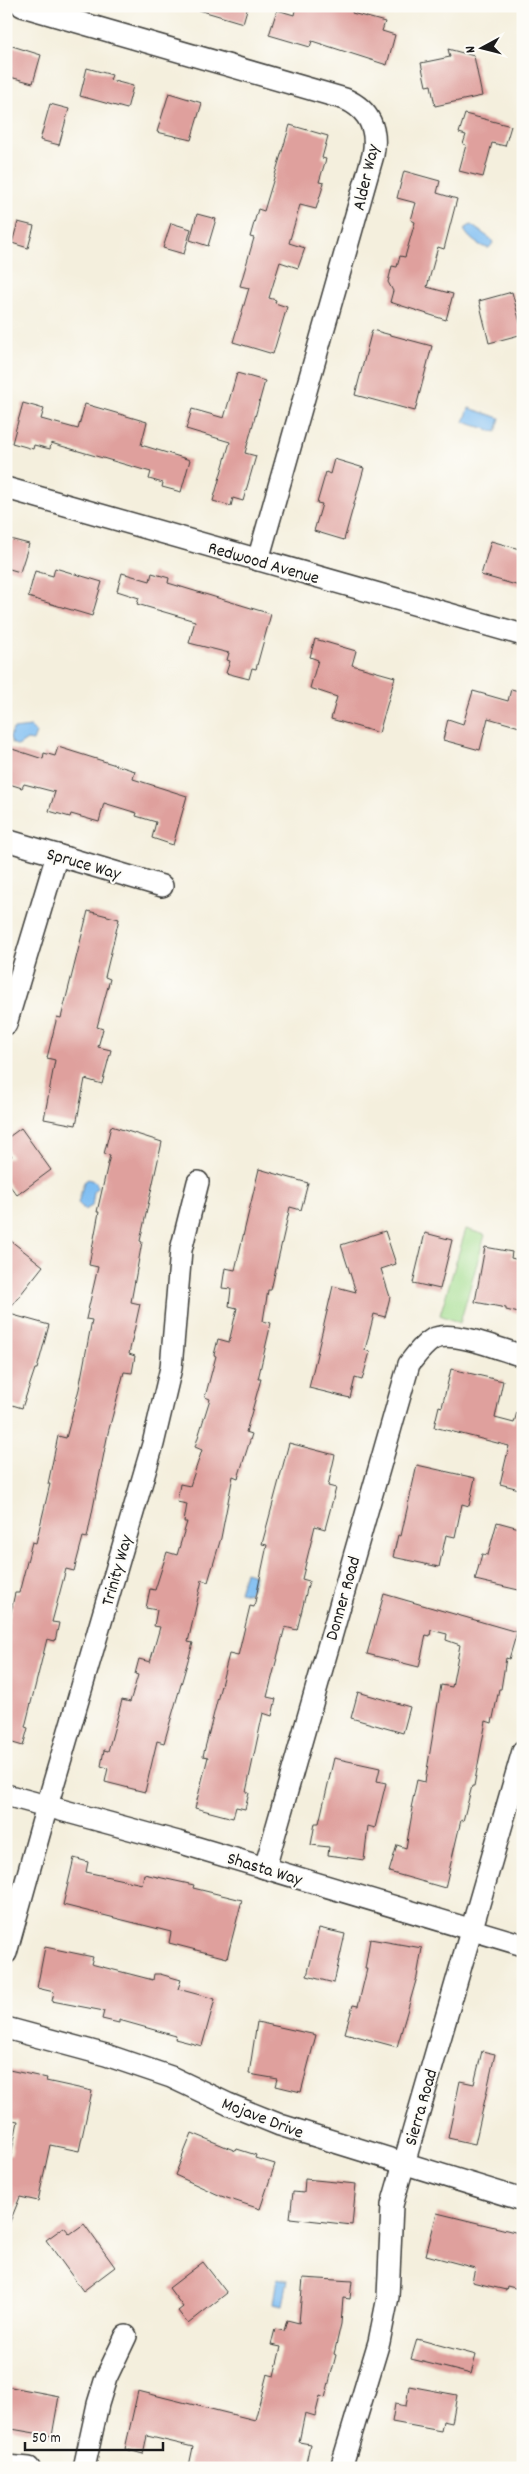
<svg xmlns="http://www.w3.org/2000/svg" width="529" height="2474" font-family="Dekko,sans-serif">
	<style>
		.green { fill: #a3dd8f; stroke: #607c56 }
		.water { fill: #7ebdf2; stroke: #4d6c87 }
		.building { fill: #dfa09d }
		.lines { fill: none; stroke-linecap: round; stroke-linejoin: round }
		.street-casing { stroke: #3c3c39; stroke-width: 24 }
		.street { stroke: #fff; stroke-width: 21 }
		.labels { text-anchor: middle; stroke-width: 4.5; stroke-linejoin: round; paint-order: stroke }
		.street-label { font-size: 18px; fill: #1c1c1c; stroke: #fdfcf7 }
	</style>
	<rect width="100%" height="100%" fill="#fdfcf7"/>
	<filter id="ink" filterUnits="userSpaceOnUse"><feTurbulence type="fractalNoise" baseFrequency=".02" numOctaves="2"/><feDisplacementMap in="SourceGraphic" scale="10" xChannelSelector="R" yChannelSelector="G"/><feConvolveMatrix kernelMatrix="1 2 1 2 8 2 1 2 1" color-interpolation-filters="sRGB"/></filter>
	<filter id="wash" filterUnits="userSpaceOnUse"><feTurbulence type="fractalNoise" baseFrequency=".0096" numOctaves="4" result="noise"/><feDisplacementMap in="SourceGraphic" scale="20" xChannelSelector="R" yChannelSelector="G"/><feGaussianBlur stdDeviation="1.12" result="paint"/><feColorMatrix in="noise" values="0 0 0 0 0 0 0 0 0 0 0 0 0 0 0 0 0 1.4 0 .05"/><feComposite in="paint" operator="in"/></filter>
	<g filter="url(#wash)">
		<rect width="100%" height="100%" fill="#f4efdd"/>
		<!-- green -->
		<polygon class="green" points="466,1229 485,1235 460,1323 440,1315"/>
		<!-- water -->
		<g class="water">
			<path d="M 471,225 L 491,239 L 493,243 L 489,248 C 480,248 466,236 464,229 Z"/>
			<polygon points="469,408 500,418 496,432 464,422"/>
			<polygon points="31,727 36,733 33,741 27,740 18,746 12,743 10,737 13,729"/>
			<polygon points="88,1179 96,1182 98,1188 94,1192 92,1206 85,1210 78,1203 84,1182"/>
			<polygon points="245,1572 255,1575 249,1594 239,1592"/>
			<polygon points="277,2278 288,2280 283,2305 273,2303"/>
		</g>
		<g id="blocks">
			<!-- building -->
			<g class="building">
				<polygon points="199,6 248,6 243,23 199,10"/>
				<polygon points="296,6 317,6 329,10 330,6 354,6 352,13 385,22 382,31 395,35 387,65 312,41 310,47 269,35 277,10 294,15"/>
				<polygon points="9,45 41,55 33,83 6,76 6,57"/>
				<polygon points="448,49 474,56 482,96 435,106 431,85 426,86 421,63 450,57"/>
				<polygon points="87,68 112,75 110,80 133,86 127,109 80,96"/>
				<polygon points="169,93 202,103 191,140 157,132"/>
				<polygon points="50,104 69,109 59,145 40,140"/>
				<polygon points="465,114 511,126 505,146 492,143 483,177 459,171 466,145 463,144 466,135 459,133"/>
				<polygon points="290,125 328,136 322,158 326,159 319,182 324,183 316,209 300,205 289,243 305,248 298,268 280,262 269,298 276,300 275,303 287,307 273,354 233,342 249,288 240,286 254,238 250,237 258,209 264,211"/>
				<polygon points="404,171 440,181 437,193 457,199 444,249 438,247 427,287 453,294 446,320 390,302 393,291 388,282 392,266 397,267 400,256 405,257 415,222 411,220 416,203 397,198"/>
				<polygon points="197,214 216,219 208,246 190,240"/>
				<polygon points="18,222 34,226 28,248 12,243"/>
				<polygon points="171,223 191,229 184,254 163,248"/>
				<polygon points="512,292 523,334 489,343 479,301"/>
				<polygon points="372,330 432,346 415,411 355,395"/>
				<polygon points="237,373 265,381 245,453 256,456 243,501 233,498 231,506 213,501 230,442 186,429 192,409 224,418"/>
				<polygon points="23,403 44,409 41,419 78,429 85,404 147,422 141,445 190,460 181,492 162,487 163,483 149,479 151,472 51,443 50,449 34,445 33,449 12,443"/>
				<polygon points="334,459 364,468 344,540 314,531 322,504 317,503 326,472 330,474"/>
				<polygon points="6,538 29,544 20,572 6,568"/>
				<polygon points="491,541 523,550 523,587 481,575"/>
				<polygon points="55,568 102,582 92,616 28,597 35,571 53,576"/>
				<polygon points="122,573 150,581 152,573 169,578 168,583 271,614 256,669 252,668 249,679 226,673 230,661 227,660 229,653 189,643 195,621 137,604 139,598 117,591"/>
				<polygon points="315,639 356,651 352,665 395,677 379,733 331,719 337,697 310,688 318,660 310,657"/>
				<polygon points="511,689 523,692 523,728 488,718 480,750 443,740 448,719 463,724 473,691 508,701"/>
				<polygon points="6,747 43,759 44,753 55,756 58,747 135,771 133,779 187,796 173,845 152,838 156,822 136,816 137,813 104,803 99,822 71,814 70,817 49,811 55,792 24,784 22,788 6,783"/>
				<polygon points="88,911 119,919 105,977 110,979 97,1027 103,1029 98,1047 111,1050 102,1084 85,1079 76,1125 44,1119 55,1060 47,1058 57,1017 61,1018"/>
				<polygon points="111,1126 162,1142 140,1241 142,1242 131,1302 140,1304 129,1354 135,1356 132,1373 124,1372 108,1433 87,1538 83,1537 74,1571 66,1569 52,1622 59,1623 55,1641 47,1639 25,1727 28,1728 23,1746 6,1741 6,1634 15,1593 19,1593 32,1542 36,1543 50,1484 48,1484 58,1436 66,1438 79,1389 92,1320 86,1319 98,1267 89,1265 99,1212 97,1212 110,1155 104,1154"/>
				<polygon points="21,1128 51,1170 17,1195 6,1181 6,1160 12,1156 6,1148 6,1139"/>
				<polygon points="259,1169 308,1183 301,1210 290,1207 271,1290 268,1290 263,1321 271,1323 258,1379 261,1379 246,1432 252,1434 238,1478 233,1476 221,1538 208,1582 202,1580 188,1642 193,1643 164,1743 157,1741 145,1792 105,1782 108,1768 101,1766 104,1750 108,1751 122,1700 130,1702 138,1675 135,1674 139,1659 150,1662 160,1627 154,1626 157,1610 146,1608 150,1589 155,1590 167,1552 177,1555 187,1522 184,1522 187,1504 177,1502 180,1484 190,1486 202,1450 195,1447 210,1399 205,1397 216,1356 214,1355 218,1339 229,1342 237,1308 229,1306 231,1289 222,1288 225,1268 235,1270"/>
				<polygon points="385,1231 396,1264 381,1269 390,1297 385,1317 374,1314 365,1350 370,1352 362,1380 355,1378 350,1398 309,1388 333,1286 356,1292 341,1245"/>
				<polygon points="425,1233 452,1240 440,1289 413,1283"/>
				<polygon points="6,1237 43,1266 6,1313 49,1325 37,1369 35,1369 22,1408 6,1403"/>
				<polygon points="485,1247 512,1252 511,1258 523,1261 523,1314 506,1310 506,1308 475,1302"/>
				<polygon points="451,1369 503,1381 495,1418 514,1423 517,1412 523,1413 523,1490 500,1484 509,1446 434,1427 439,1406 442,1407"/>
				<polygon points="289,1443 335,1455 328,1486 336,1488 325,1529 315,1526 302,1579 309,1581 297,1630 285,1627 267,1697 276,1699 272,1716 263,1713 246,1792 249,1793 245,1809 236,1807 233,1818 195,1808 208,1757 203,1756 229,1654 238,1656 250,1606 254,1607 267,1545 262,1544"/>
				<polygon points="417,1465 475,1478 469,1506 462,1504 455,1537 446,1535 439,1567 393,1557 398,1535 401,1536"/>
				<polygon points="497,1522 523,1529 523,1591 475,1580 482,1554 488,1555"/>
				<polygon points="384,1594 517,1632 509,1659 506,1658 501,1689 499,1689 492,1723 486,1721 474,1786 472,1786 463,1821 461,1820 445,1888 389,1872 397,1845 406,1848 413,1808 411,1808 417,1780 425,1782 441,1685 452,1687 460,1645 446,1640 447,1634 431,1630 430,1636 426,1635 419,1667 367,1654"/>
				<polygon points="358,1692 410,1707 403,1733 351,1718"/>
				<polygon points="334,1758 380,1768 377,1781 386,1783 375,1828 368,1826 364,1860 328,1855 329,1847 311,1845 315,1823 319,1823"/>
				<polygon points="74,1858 88,1862 86,1872 142,1884 144,1874 194,1885 193,1888 242,1900 227,1958 169,1943 171,1932 63,1905"/>
				<polygon points="319,1928 345,1934 334,1983 307,1976"/>
				<polygon points="370,1939 422,1948 417,1977 397,2047 345,2033 353,2005 358,2006 367,1969 365,1969"/>
				<polygon points="45,1947 93,1957 91,1964 153,1980 154,1974 160,1974 181,1980 178,1989 215,1999 202,2046 175,2039 176,2036 119,2020 119,2023 102,2019 104,2011 52,2001 54,1992 37,1988"/>
				<polygon points="257,2022 316,2035 301,2092 276,2086 278,2079 249,2074"/>
				<polygon points="482,2051 495,2054 475,2144 448,2138 460,2081 474,2084"/>
				<polygon points="9,2070 47,2078 46,2081 92,2091 79,2151 50,2145 38,2201 20,2197 7,2229 6,2154 11,2155 18,2121 6,2119 6,2082"/>
				<polygon points="192,2133 236,2151 237,2149 256,2155 255,2158 275,2164 260,2209 221,2196 175,2175"/>
				<polygon points="305,2179 356,2184 352,2225 290,2218 293,2192 304,2193"/>
				<polygon points="437,2213 523,2234 523,2290 507,2286 506,2290 472,2282 475,2268 426,2255"/>
				<polygon points="84,2224 115,2267 83,2291 46,2240 64,2227 70,2234"/>
				<polygon points="203,2262 227,2293 188,2324 178,2311 183,2307 169,2288"/>
				<polygon points="303,2278 352,2281 350,2299 343,2298 341,2324 334,2354 336,2355 325,2398 320,2396 315,2416 305,2413 299,2442 310,2444 305,2468 199,2468 189,2466 193,2447 147,2436 143,2454 125,2449 138,2391 255,2420 267,2374 274,2376 281,2347 271,2345 275,2329 284,2331 287,2320 299,2323"/>
				<polygon points="417,2339 476,2355 471,2374 411,2359"/>
				<polygon points="6,2386 59,2396 52,2436 6,2428"/>
				<polygon points="409,2386 457,2395 452,2423 443,2421 441,2431 392,2422 395,2404 406,2406"/>
			</g>
		</g>
	</g>
	<g filter="url(#ink)">
		<use href="#blocks" fill-opacity="0" stroke="#3c3c39" stroke-width="1"/>
		<g class="lines">
			<defs>
				<g id="street">
					<path d="M 22,6 L 345,99 C 370,110 378,130 373,155 L 258,560"/>
					<polyline points="6,488 523,635"/>
					<polyline points="6,840 162,886"/>
					<polyline points="6,1024 57,855"/>
					<polyline points="6,1795 178,1842 523,1945"/>
					<path d="M 265,1868 L 409,1364 C 416,1355 423,1345 433,1339 C 453,1329 501,1350 523,1356"/>
					<polyline points="6,1953 47,1806 153,1444 171,1368 181,1250 198,1182"/>
					<polyline points="6,2028 106,2055 171,2077 228,2104 280,2125 523,2200"/>
					<polyline points="6,2466 29,2468"/>
					<polyline points="84,2468 98,2404 106,2378 126,2336"/>
					<polyline points="341,2468 379,2342 388,2297 392,2205 523,1751"/>
				</g>
			</defs>
			<!-- street casing -->
			<use href="#street" class="street-casing"/>
			<!-- street -->
			<use href="#street" class="street"/>
		</g>
	</g>
	<g class="labels">
		<!-- street labels -->
		<g class="street-label">
			<text transform="translate(365 177) rotate(-77)" y="6">Alder Way</text>
			<text transform="translate(264 562) rotate(16)" y="6">Redwood Avenue</text>
			<text transform="translate(84 863) rotate(16)" y="6">Spruce Way</text>
			<text transform="translate(116 1570) rotate(-74)" y="6">Trinity Way</text>
			<text transform="translate(342 1598) rotate(-74)" y="6">Donner Road</text>
			<text transform="translate(265 1868) rotate(17)" y="6">Shasta Way</text>
			<text transform="translate(420 2107) rotate(-74)" y="6">Sierra Road</text>
			<text transform="translate(263 2117) rotate(21)" y="6">Mojave Drive</text>
		</g>
	</g>
	<!-- margin -->
	<rect width="529" height="2474" fill="none" stroke="#fdfcf7" stroke-width="25"/>
	<!-- north arrow -->
	<g transform="translate(482 48) rotate(263)" stroke="#fdfcf7" stroke-width="4" paint-order="stroke">
	<path d="M0-4L9 19L0 12L-9 19Z" fill="#1c1c1c"/>
	<text y="-8" font-size="14" font-weight="bold" text-anchor="middle" fill="#1c1c1c">N</text>
	</g>
	<!-- scale -->
	<path d="M25 2442v8h138v-8" fill="none" stroke="#1c1c1c" stroke-width="2.5"/>
	<text x="32" y="2442" font-size="15" fill="#1c1c1c" stroke="#fdfcf7" stroke-width="4" paint-order="stroke">50 m</text>
</svg>
